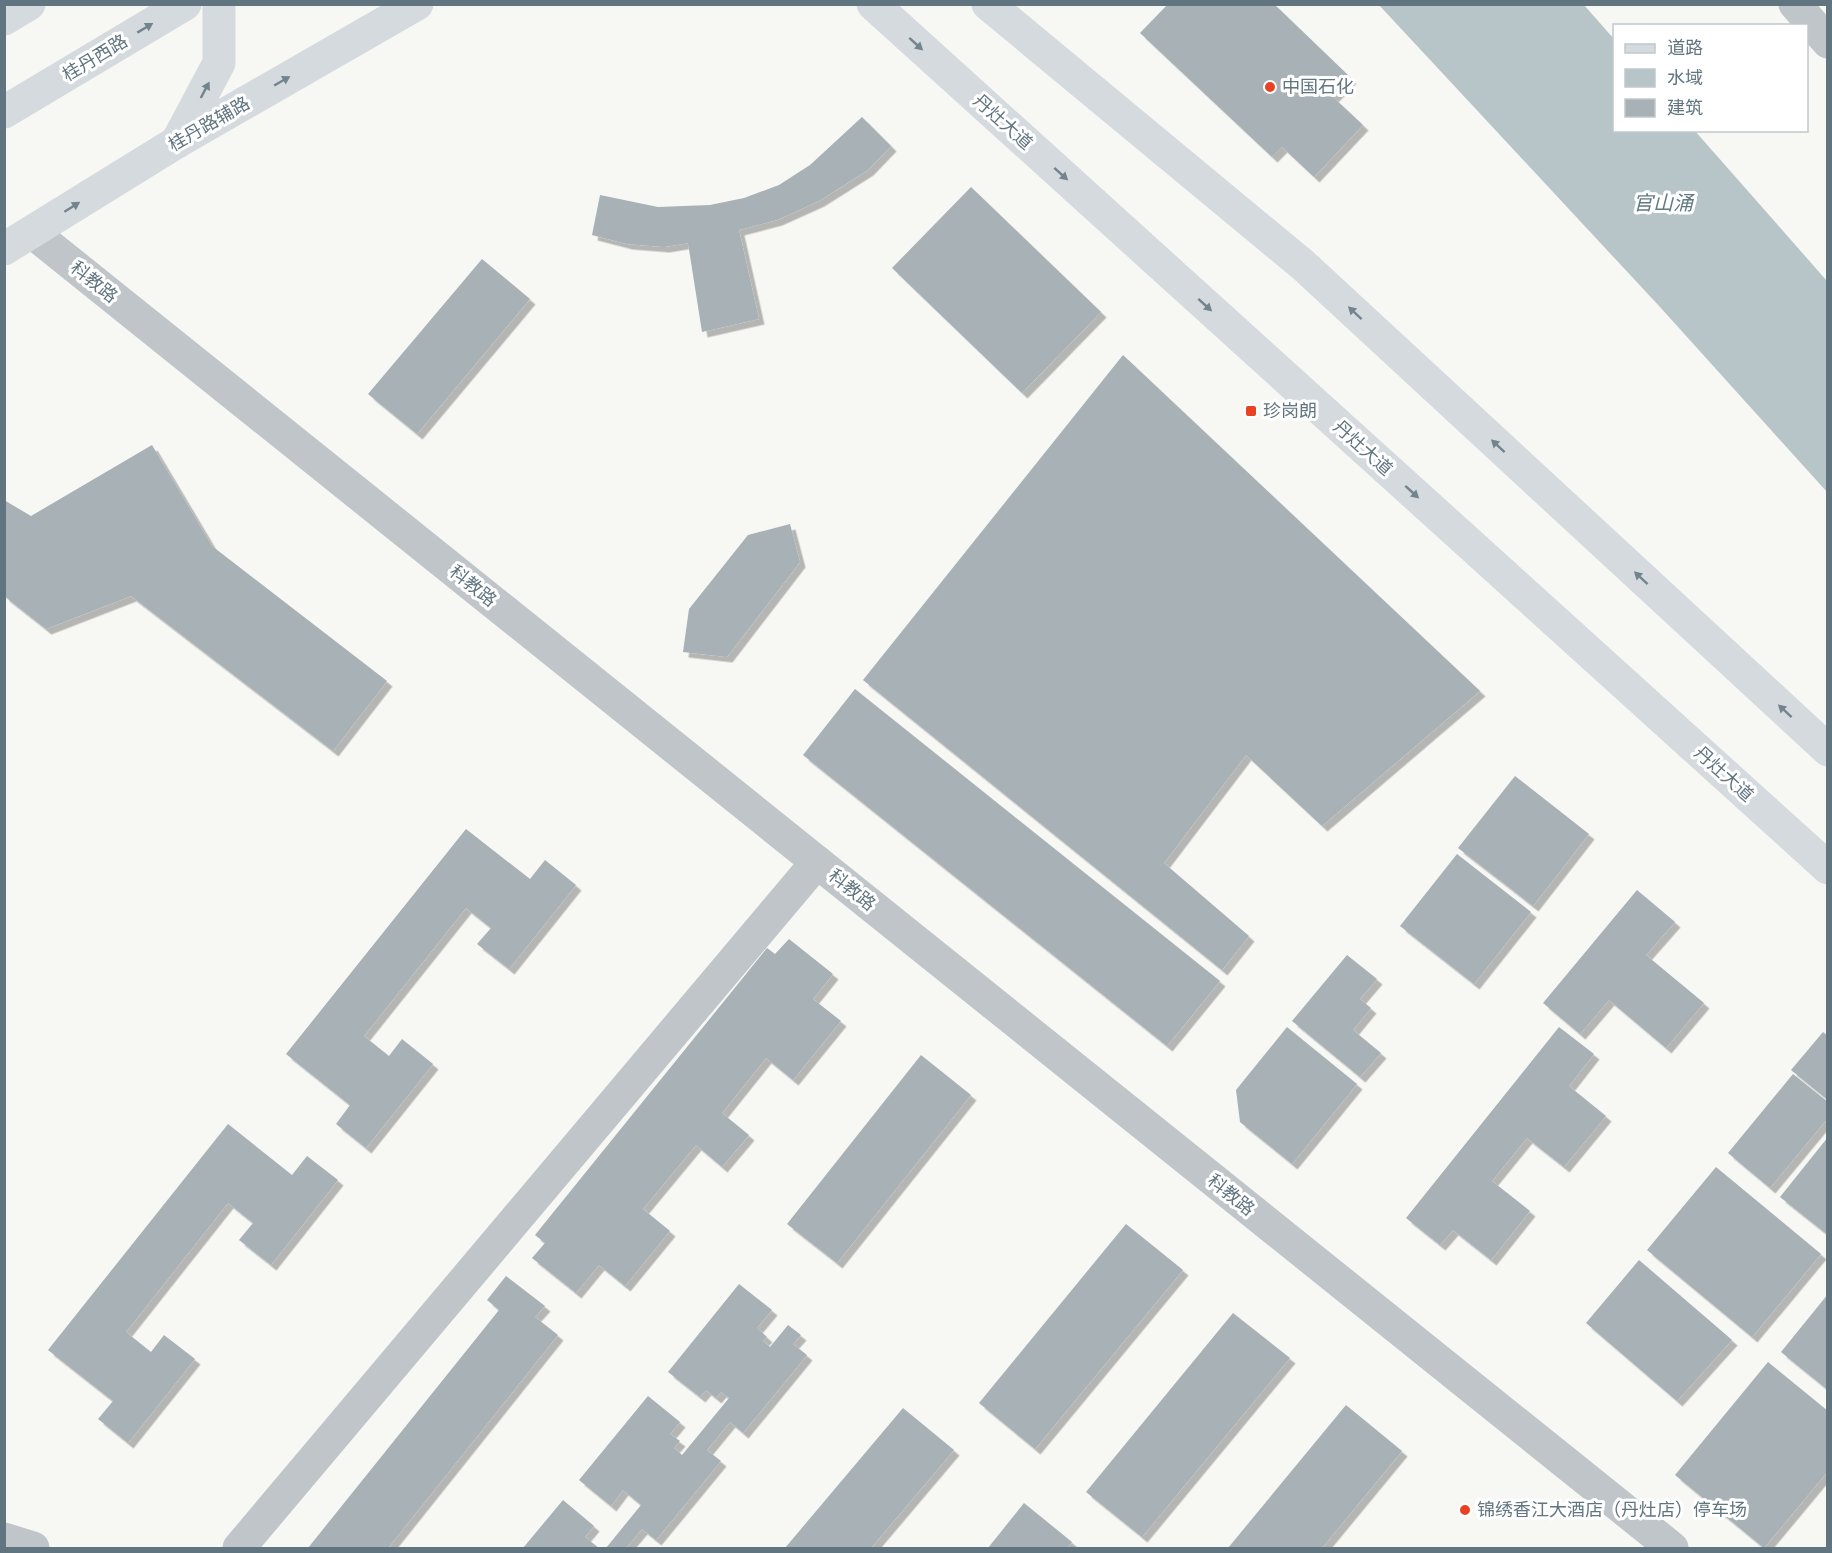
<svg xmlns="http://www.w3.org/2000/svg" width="1832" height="1553" font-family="'PT Sans','Noto Sans SC',sans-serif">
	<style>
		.water { fill: #b7c5c8 }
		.building { fill: #a7b1b6; filter: url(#shadow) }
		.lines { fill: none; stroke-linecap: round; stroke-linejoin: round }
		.minor { stroke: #bfc5c8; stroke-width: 33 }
		.major { stroke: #d5dade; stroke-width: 33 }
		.highway { stroke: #d5dade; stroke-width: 33 }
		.oneway { fill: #72848e }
		.poi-dot { fill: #e84222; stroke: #fff; stroke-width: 2 }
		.labels { text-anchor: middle; stroke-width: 6; stroke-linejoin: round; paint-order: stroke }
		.street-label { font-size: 18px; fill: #617580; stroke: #fff }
		.poi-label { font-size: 18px; fill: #617580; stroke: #fff; text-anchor: start }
		.water-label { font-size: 20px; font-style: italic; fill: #617b82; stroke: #fff }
	</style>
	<defs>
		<filter id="shadow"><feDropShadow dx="5.5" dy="5.5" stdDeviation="0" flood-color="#0004"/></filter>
	</defs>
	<rect width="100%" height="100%" fill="#f7f7f4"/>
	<!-- water -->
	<polygon class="water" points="1379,5 1584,5 1614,39 1614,130 1695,131 1827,281 1827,492 1660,307"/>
	<!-- building -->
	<g class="building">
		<polygon points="1168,4 1274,4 1351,78 1333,97 1363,125 1314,177 1282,147 1272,157 1140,33"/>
		<polygon points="862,117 891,146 868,170 819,201 777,220 739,230 759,319 702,332 688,243 664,247 627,244 592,235 600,195 658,207 710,205 744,198 779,185 810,165"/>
		<polygon points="971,187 1101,312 1022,393 892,268"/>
		<polygon points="482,259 530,299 417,434 368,394"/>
		<polygon points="1123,355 1480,691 1322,826 1246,755 1164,863 1249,936 1222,970 863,680"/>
		<polygon points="152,445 212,546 387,681 333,751 131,596 46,629 4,596 4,500 31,516"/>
		<polygon points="790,524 800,562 727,657 683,652 689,609 748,535"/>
		<polygon points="855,689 1220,981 1167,1046 803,755"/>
		<polygon points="1515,776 1589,834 1533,906 1458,848"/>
		<polygon points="466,829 530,879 545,860 576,885 509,969 477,944 491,928 466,908 364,1036 389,1056 402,1039 433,1064 366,1148 336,1124 350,1105 286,1054"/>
		<polygon points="1457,854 1531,912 1474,984 1400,926"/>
		<polygon points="1637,890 1675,922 1646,955 1704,1003 1666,1048 1609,1000 1580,1034 1543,1003"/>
		<polygon points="789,939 833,974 813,999 841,1021 793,1080 766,1058 722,1113 749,1135 722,1167 696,1145 643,1209 670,1231 625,1286 599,1265 576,1293 532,1258 545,1243 535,1235 767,948 775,954"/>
		<polygon points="1347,955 1377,979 1360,999 1371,1008 1353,1030 1381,1053 1360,1077 1292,1021"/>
		<polygon points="1287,1027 1357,1084 1292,1164 1240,1122 1236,1090"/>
		<polygon points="1559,1027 1594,1054 1569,1086 1606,1116 1564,1167 1527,1138 1492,1181 1530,1211 1491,1260 1453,1230 1440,1245 1406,1218"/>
		<polygon points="1823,1032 1828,1036 1828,1100 1791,1070"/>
		<polygon points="921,1055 971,1095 837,1263 787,1224"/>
		<polygon points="1793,1074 1828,1102 1828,1118 1770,1188 1728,1153"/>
		<polygon points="228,1124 292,1175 307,1156 338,1180 271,1265 239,1240 253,1223 228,1203 126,1332 151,1352 164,1335 195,1359 128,1443 98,1419 113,1401 48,1350"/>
		<polygon points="1828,1137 1826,1193 1828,1235 1780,1197"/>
		<polygon points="1716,1167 1821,1254 1752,1337 1647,1250"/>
		<polygon points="1126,1224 1183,1270 1035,1449 979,1403"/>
		<polygon points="1639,1260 1732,1340 1677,1401 1586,1323"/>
		<polygon points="506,1276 545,1306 535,1317 558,1335 388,1548 308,1548 499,1310 487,1300"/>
		<polygon points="739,1284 772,1310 757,1328 767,1337 763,1341 770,1347 788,1325 801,1335 793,1344 807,1355 743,1433 730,1422 707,1450 721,1461 656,1540 642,1529 626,1548 606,1548 641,1505 623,1490 611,1506 579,1480 648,1396 680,1422 670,1434 680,1441 674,1448 682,1455 729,1398 721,1392 716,1398 706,1390 700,1397 668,1372"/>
		<polygon points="1828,1294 1828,1390 1781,1352"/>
		<polygon points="1233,1313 1290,1358 1142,1537 1086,1492"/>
		<polygon points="1768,1362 1828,1411 1828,1471 1764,1548 1675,1475"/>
		<polygon points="1346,1405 1402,1451 1322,1548 1228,1548"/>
		<polygon points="903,1408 954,1450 871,1548 785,1548"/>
		<polygon points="563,1500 594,1526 585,1537 599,1548 523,1548"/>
		<polygon points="1024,1503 1072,1542 1067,1548 988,1548"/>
	</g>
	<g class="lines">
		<!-- minor -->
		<g class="minor">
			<polyline points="1795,4 1828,42"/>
			<polyline points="32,232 1672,1548"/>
			<polyline points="4,1539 33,1548"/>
			<polyline points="239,1548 817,862"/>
		</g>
		<!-- major -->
		<g class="major">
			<polyline points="873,4 1828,868"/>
			<polyline points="988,4 1303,265 1828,750"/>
			<polyline points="177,142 219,63 219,4"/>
			<polyline points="4,249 177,142 417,4"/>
		</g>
		<!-- highway -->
		<g class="highway">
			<polyline points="4,19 29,4"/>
			<polyline points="4,112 185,4"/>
		</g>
	</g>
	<!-- one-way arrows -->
	<defs><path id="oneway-solid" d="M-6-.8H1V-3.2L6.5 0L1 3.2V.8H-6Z" transform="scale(1.5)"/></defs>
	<g class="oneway">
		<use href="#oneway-solid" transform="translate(145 28) rotate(-31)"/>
		<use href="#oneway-solid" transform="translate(916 44) rotate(42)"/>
		<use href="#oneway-solid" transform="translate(282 81) rotate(-30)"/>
		<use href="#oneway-solid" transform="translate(205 90) rotate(-62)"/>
		<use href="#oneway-solid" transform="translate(1061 174) rotate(42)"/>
		<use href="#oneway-solid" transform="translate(72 207) rotate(-32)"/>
		<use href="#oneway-solid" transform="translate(1205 305) rotate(42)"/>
		<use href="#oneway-solid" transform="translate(1355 313) rotate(-137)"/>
		<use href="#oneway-solid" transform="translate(1498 446) rotate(-137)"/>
		<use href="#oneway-solid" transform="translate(1412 492) rotate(42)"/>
		<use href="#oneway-solid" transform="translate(1641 578) rotate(-137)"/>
		<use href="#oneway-solid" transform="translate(1785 711) rotate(-137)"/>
	</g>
	<!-- markers -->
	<g class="poi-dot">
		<circle cx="1270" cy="87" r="6"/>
		<rect x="1245" y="405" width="12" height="12" rx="3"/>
		<circle cx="1465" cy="1510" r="6"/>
	</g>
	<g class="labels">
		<!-- street labels -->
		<g class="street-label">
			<text transform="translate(95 58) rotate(-31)" y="6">桂丹西路</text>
			<text transform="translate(1003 122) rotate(42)" y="6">丹灶大道</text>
			<text transform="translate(209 124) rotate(-30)" y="6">桂丹路辅路</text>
			<text transform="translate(94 282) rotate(39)" y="6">科教路</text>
			<text transform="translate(1363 448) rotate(42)" y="6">丹灶大道</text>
			<text transform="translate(473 586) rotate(39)" y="6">科教路</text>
			<text transform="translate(1724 774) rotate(42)" y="6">丹灶大道</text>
			<text transform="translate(852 890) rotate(39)" y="6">科教路</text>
			<text transform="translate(1231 1195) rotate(39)" y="6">科教路</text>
		</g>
		<!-- poi labels -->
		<g class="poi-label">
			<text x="1282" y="93">中国石化</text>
			<text x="1263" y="417">珍岗朗</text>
			<text x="1477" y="1516">锦绣香江大酒店（丹灶店）停车场</text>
		</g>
		<!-- water labels -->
		<g class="water-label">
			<text x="1663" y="210">官山涌</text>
		</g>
	</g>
	<!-- border -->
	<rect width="1832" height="1553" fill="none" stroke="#617580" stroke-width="12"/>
	<!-- legend -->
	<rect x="1613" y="24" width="195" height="108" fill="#ffffff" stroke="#c0c8cc" stroke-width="1.5"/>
	<rect x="1625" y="44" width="30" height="9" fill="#d5dade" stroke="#c0c8cc" stroke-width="1.5"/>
	<text x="1667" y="54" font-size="18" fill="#617580">道路</text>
	<rect x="1625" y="69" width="30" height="18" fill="#b7c5c8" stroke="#c0c8cc" stroke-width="1.5"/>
	<text x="1667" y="84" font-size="18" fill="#617580">水域</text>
	<rect x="1625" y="99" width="30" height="18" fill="#a7b1b6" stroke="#c0c8cc" stroke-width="1.5"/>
	<text x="1667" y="114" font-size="18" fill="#617580">建筑</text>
</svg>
